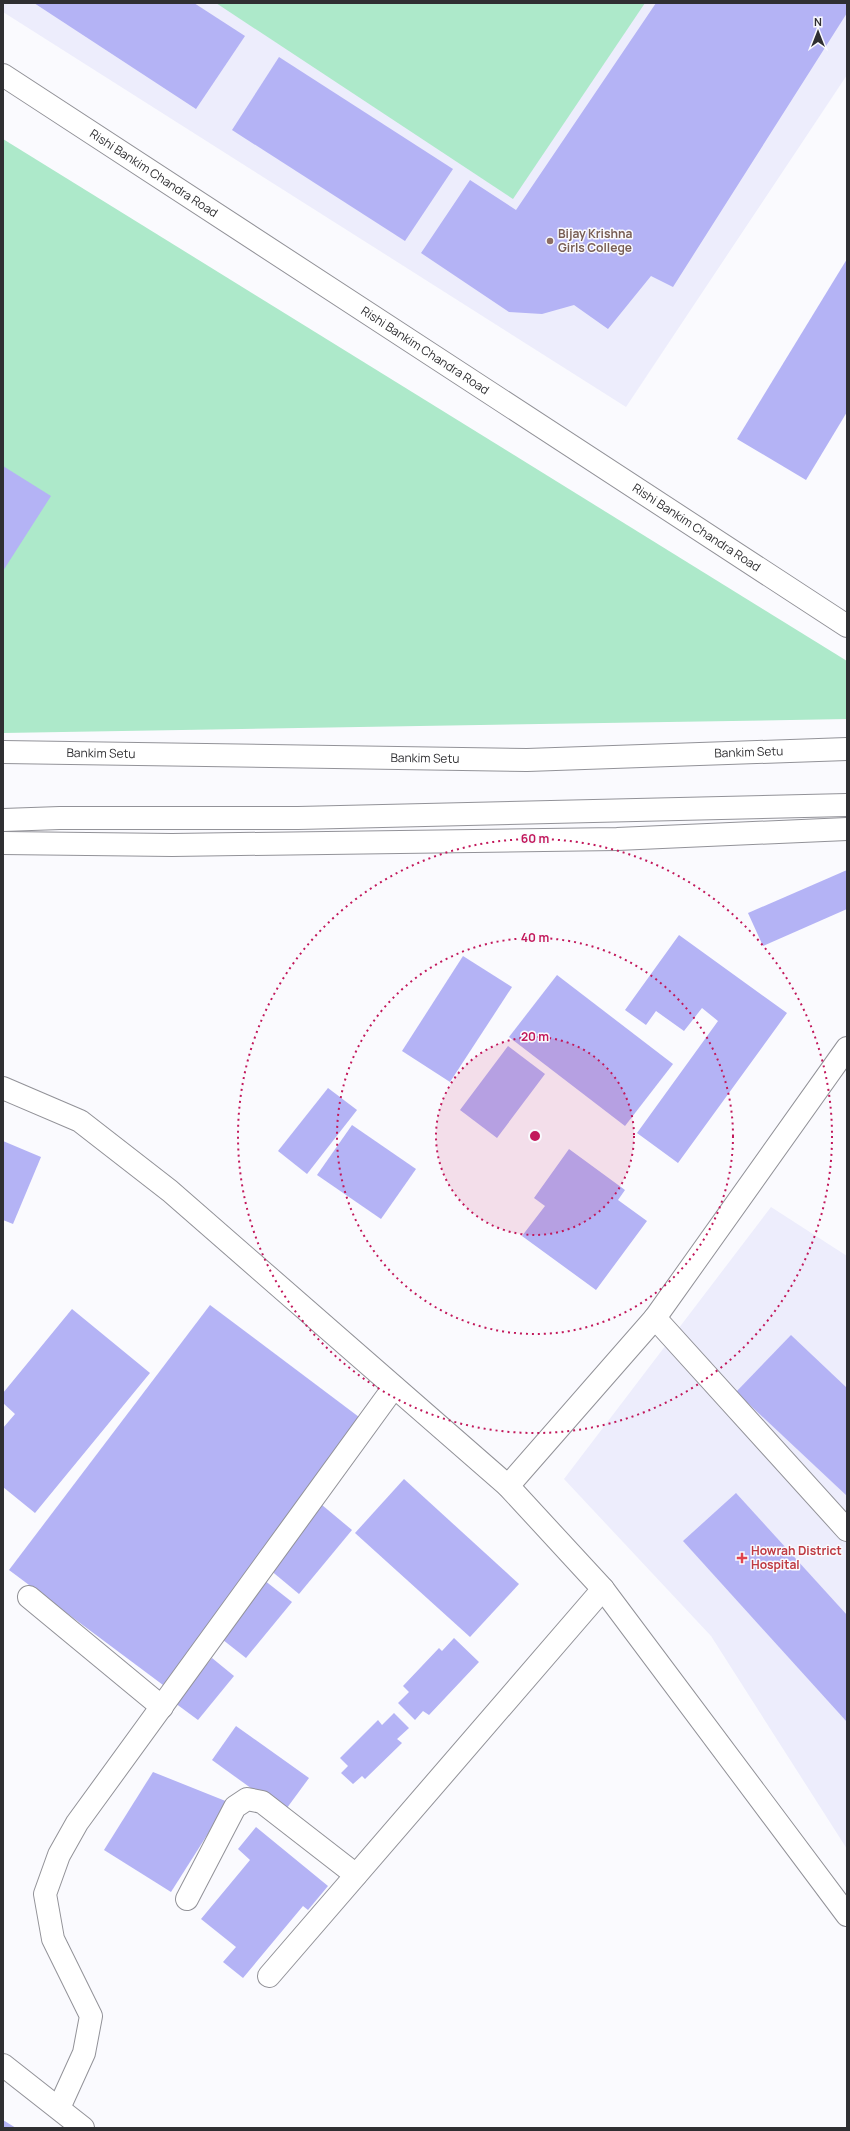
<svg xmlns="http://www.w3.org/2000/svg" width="850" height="2131" font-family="Manrope,sans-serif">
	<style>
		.built { fill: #ededfc }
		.green { fill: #ade9ca }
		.building { fill: #b4b3f5 }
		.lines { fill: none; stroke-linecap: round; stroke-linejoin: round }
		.minor-casing { stroke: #929298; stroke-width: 24 }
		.tertiary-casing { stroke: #929298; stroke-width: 24 }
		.secondary-casing { stroke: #929298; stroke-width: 24 }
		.primary-casing { stroke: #929298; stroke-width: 24 }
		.minor { stroke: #fff; stroke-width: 22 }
		.tertiary { stroke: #fff; stroke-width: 22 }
		.secondary { stroke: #fff; stroke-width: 22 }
		.primary { stroke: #fff; stroke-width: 22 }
		.ring { fill: none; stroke: #c2185b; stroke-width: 2; stroke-dasharray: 2 4 }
		.education-dot { fill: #8d6e63; stroke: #fafafe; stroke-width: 1.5 }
		.health-dot { fill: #e0444e; stroke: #fafafe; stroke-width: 1.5 }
		.labels { text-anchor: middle; stroke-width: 3; stroke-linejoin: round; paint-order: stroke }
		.street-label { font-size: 12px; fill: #2f2f32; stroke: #fafafe }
		.education-label { font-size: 12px; font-weight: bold; fill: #785e54; stroke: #fafafe; text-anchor: start }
		.health-label { font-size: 12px; font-weight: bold; fill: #be3a42; stroke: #fafafe; text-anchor: start }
		.centre { fill: #c2185b; stroke: #fafafe; stroke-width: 2 }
		.ring-label { font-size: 12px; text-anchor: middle; font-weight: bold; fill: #c2185b; stroke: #fafafe; stroke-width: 3; stroke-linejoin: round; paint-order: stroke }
	</style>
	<rect width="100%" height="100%" fill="#fafafe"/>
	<!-- built -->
	<g class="built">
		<polygon points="3,3 847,3 847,75 626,407 3,12"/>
		<polygon points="771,1207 847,1256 847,1849 711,1636 564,1479"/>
	</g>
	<!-- green -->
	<g class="green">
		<polygon points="216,3 645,3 513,199"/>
		<polygon points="3,139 847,661 847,719 3,733"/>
	</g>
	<!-- building -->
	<g class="building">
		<polygon points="34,3 194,3 245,36 196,109"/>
		<polygon points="656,3 847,3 847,13 673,287 651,276 608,329 574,305 542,314 509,312 421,253 470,180 516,210"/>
		<polygon points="279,57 453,169 405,241 232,130"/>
		<polygon points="847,259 847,412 806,480 737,439"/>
		<polygon points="3,466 51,496 3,571"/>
		<polygon points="847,870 847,909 763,946 748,913"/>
		<polygon points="679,935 787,1013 678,1163 637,1133 718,1021 702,1008 684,1031 656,1011 646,1025 625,1010"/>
		<polygon points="463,956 512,987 450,1082 402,1051"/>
		<polygon points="557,975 673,1064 625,1126 509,1037"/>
		<polygon points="508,1046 545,1074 497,1138 460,1110"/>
		<polygon points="328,1088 357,1110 307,1174 278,1151"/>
		<polygon points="352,1125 416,1169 381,1219 317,1175"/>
		<polygon points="3,1141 41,1157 13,1224 3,1220"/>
		<polygon points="569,1149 625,1190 618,1200 647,1221 596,1290 522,1236 545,1206 534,1198"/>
		<polygon points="210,1305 363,1420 163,1685 9,1570"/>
		<polygon points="72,1309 150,1373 35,1513 3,1487 3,1428 15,1414 3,1403 3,1393"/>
		<polygon points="791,1335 847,1388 847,1496 736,1392"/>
		<polygon points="404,1479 519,1584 470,1637 355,1533"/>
		<polygon points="736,1493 847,1615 847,1722 683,1541"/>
		<polygon points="322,1505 352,1530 299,1594 269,1569"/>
		<polygon points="264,1580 292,1602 246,1658 218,1636"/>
		<polygon points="454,1638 479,1662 429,1715 423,1711 415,1720 398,1703 409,1692 403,1686 439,1648 442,1651"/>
		<polygon points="212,1658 234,1676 198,1720 175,1703"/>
		<polygon points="394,1713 409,1728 397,1739 402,1743 365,1779 362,1776 353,1784 341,1773 348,1766 340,1758 378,1720 382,1725"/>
		<polygon points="236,1726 309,1778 284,1812 212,1760"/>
		<polygon points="153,1772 228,1802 171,1892 104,1850"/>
		<polygon points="256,1827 328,1886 308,1910 303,1906 243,1978 223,1962 236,1947 201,1919 250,1860 238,1849"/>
		<polygon points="3,2120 16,2128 3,2128"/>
	</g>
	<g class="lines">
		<defs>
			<g id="minor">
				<polyline points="655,1318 847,1530"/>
				<polyline points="29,1597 162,1707"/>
				<polyline points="187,1899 235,1807 247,1799 262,1802 356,1875"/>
				<polyline points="269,1976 603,1589"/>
				<polyline points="3,2065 83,2128"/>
				<polyline points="59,2108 84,2053 91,2016 53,1939 45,1894 59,1855 77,1823 394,1387"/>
			</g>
			<g id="tertiary">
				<polyline points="3,843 172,845 617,839 847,829"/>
				<polyline points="508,1486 655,1318 847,1048"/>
			</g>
			<polyline id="secondary" points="3,1088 80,1121 170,1191 508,1486 603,1589 847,1915"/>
			<g id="primary">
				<path id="s1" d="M 3,75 L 847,626"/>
				<path id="s2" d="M 3,752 L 527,760 L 847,749"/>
				<polyline points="3,820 60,818 298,818 847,805"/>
			</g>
		</defs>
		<!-- minor casing -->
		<use href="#minor" class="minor-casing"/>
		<!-- tertiary casing -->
		<use href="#tertiary" class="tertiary-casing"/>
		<!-- secondary casing -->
		<use href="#secondary" class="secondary-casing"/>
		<!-- primary casing -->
		<use href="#primary" class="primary-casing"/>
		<!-- minor -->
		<use href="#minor" class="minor"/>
		<!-- tertiary -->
		<use href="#tertiary" class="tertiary"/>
		<!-- secondary -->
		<use href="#secondary" class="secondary"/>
		<!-- primary -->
		<use href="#primary" class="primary"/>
	</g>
	<!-- distance rings -->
	<circle cx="535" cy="1136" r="99" fill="#c2185b" fill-opacity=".12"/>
	<g class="ring">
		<circle cx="535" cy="1136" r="99"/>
		<circle cx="535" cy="1136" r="198"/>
		<circle cx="535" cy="1136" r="297"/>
	</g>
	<!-- markers -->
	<circle class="education-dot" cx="550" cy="241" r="4"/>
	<path class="health-dot" d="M740 1552h4v4h4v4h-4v4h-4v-4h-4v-4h4z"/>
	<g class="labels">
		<!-- street labels -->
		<g class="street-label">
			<text dy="4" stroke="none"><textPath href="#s1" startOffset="180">Rishi Bankim Chandra Road</textPath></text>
			<text dy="4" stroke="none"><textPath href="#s1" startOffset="504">Rishi Bankim Chandra Road</textPath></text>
			<text dy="4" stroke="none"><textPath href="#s1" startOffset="828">Rishi Bankim Chandra Road</textPath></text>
			<text dy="4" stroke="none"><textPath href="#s2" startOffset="98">Bankim Setu</textPath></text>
			<text dy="4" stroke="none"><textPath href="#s2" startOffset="746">Bankim Setu</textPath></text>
			<text dy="4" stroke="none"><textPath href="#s2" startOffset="422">Bankim Setu</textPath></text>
		</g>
		<!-- education labels -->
		<g class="education-label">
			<text x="558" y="238">Bijay Krishna<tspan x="558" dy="14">Girls College</tspan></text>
		</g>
		<!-- health labels -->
		<g class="health-label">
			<text x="751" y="1555">Howrah District<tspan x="751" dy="14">Hospital</tspan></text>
		</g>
	</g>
	<circle cx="535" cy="1136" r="6" class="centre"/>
	<g class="ring-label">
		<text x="535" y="843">60 m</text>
		<text x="535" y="942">40 m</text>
		<text x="535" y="1041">20 m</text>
	</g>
	<!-- border -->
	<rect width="850" height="2131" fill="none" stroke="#2f2f32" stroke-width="8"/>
	<!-- north arrow -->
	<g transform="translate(818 32)" stroke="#fafafe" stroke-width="3" paint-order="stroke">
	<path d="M0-3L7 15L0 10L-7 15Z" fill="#2f2f32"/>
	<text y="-6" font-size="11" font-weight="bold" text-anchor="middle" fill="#2f2f32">N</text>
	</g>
</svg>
